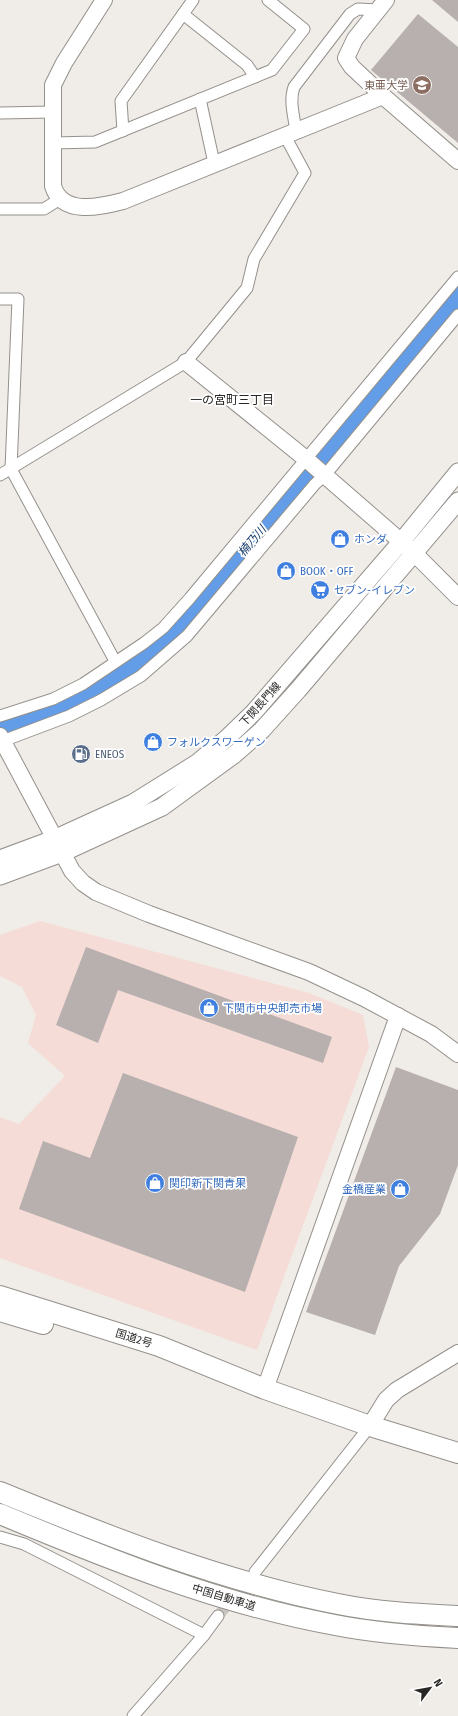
<svg xmlns="http://www.w3.org/2000/svg" width="458" height="1716" font-family="'Fira Sans Condensed','Noto Sans JP',sans-serif">
	<style>
		.commercial { fill: #f6dcd7 }
		.lines { fill: none; stroke-linecap: round; stroke-linejoin: round }
		.river { stroke: #639ce7; stroke-width: 22 }
		.building { fill: #b7b0ae }
		.street-tunnel { stroke: #c8c5c0; stroke-width: 11; stroke-dasharray: 11 5.5; stroke-linecap: butt }
		.street-casing { stroke: #94908b; stroke-width: 13 }
		.secondary-casing { stroke: #94908b; stroke-width: 18 }
		.primary-casing { stroke: #94908b; stroke-width: 19 }
		.highway-casing { stroke: #94908b; stroke-width: 22 }
		.street { stroke: #fff; stroke-width: 11 }
		.secondary { stroke: #fff; stroke-width: 16 }
		.primary { stroke: #fff; stroke-width: 17 }
		.highway { stroke: #fff; stroke-width: 20 }
		.labels { text-anchor: middle; stroke-width: 3.5; stroke-linejoin: round; paint-order: stroke }
		.education-label { font-size: 11px; fill: #785e54; stroke: #fff; text-anchor: end }
		.shop-label { font-size: 11px; fill: #366cbe; stroke: #fff; text-anchor: start }
		.street-label { font-size: 11px; fill: #292725; stroke: #fff }
		.service-label { font-size: 11px; fill: #4e5e75; stroke: #fff; text-anchor: start }
		.neighbourhood-label { font-size: 12px; fill: #292725; stroke: #fff }
		.water-label { font-size: 12px; font-style: italic; fill: #143b6a; stroke: #fff }
	</style>
	<rect width="100%" height="100%" fill="#f0ece7"/>
	<!-- commercial -->
	<polygon class="commercial" points="40,921 309,993 363,1015 369,1047 257,1350 0,1258 0,1117 19,1124 65,1076 28,1043 36,1015 22,987 0,976 0,935"/>
	<g class="lines">
		<!-- river -->
		<path class="river" d="M 0,730 C 31,719 63,709 91,693 C 124,675 152,651 180,627 L 458,296"/>
	</g>
	<!-- building -->
	<g class="building">
		<polygon points="432,0 458,0 458,22"/>
		<polygon points="418,14 458,47 458,143 371,70"/>
		<polygon points="86,947 332,1037 323,1063 118,990 98,1043 56,1025"/>
		<polygon points="396,1067 458,1090 458,1165 440,1214 399,1266 375,1335 306,1312"/>
		<polygon points="123,1073 298,1137 245,1292 19,1209 43,1141 90,1158"/>
	</g>
	<g class="lines">
		<!-- street-tunnel -->
		<polyline class="street-tunnel" points="218,1616 249,1579"/>
		<defs>
			<g id="street">
				<polyline points="183,14 247,65 255,77"/>
				<polyline points="200,99 214,163"/>
				<polyline points="0,113 53,112"/>
				<polyline points="123,131 121,101 193,0"/>
				<path d="M 296,131 C 294,116 289,101 294,87 L 350,14 L 358,9 L 378,10"/>
				<polyline points="53,143 95,142 272,70 304,29 268,0"/>
				<polyline points="0,209 44,209 60,199"/>
				<polyline points="0,299 18,299 11,469 115,661"/>
				<polyline points="0,475 186,362 247,288 254,259 305,173 285,136"/>
				<polyline points="0,716 53,699 83,684 144,643 163,628 190,598 458,277"/>
				<polyline points="0,742 69,716 101,700 141,676 187,636 315,484 325,475 458,315"/>
				<polyline points="0,1537 24,1544 204,1635"/>
				<polyline points="255,1572 370,1426"/>
				<polyline points="133,1716 204,1635 218,1616"/>
			</g>
			<g id="secondary">
				<path d="M 104,0 L 64,63 L 53,85 L 53,186 C 62,216 100,207 123,201 L 383,96 L 458,161"/>
				<polyline points="383,96 352,67 346,58 355,39 386,0"/>
				<polyline points="186,362 306,459 413,552 458,597"/>
				<polyline points="0,736 72,871 83,883 96,892 149,914 309,972 364,998 431,1034 458,1054"/>
				<polyline points="265,1389 398,1016"/>
				<polyline points="370,1426 386,1400 397,1390 458,1353"/>
			</g>
			<g id="primary">
				<polyline points="0,859 54,839 133,803 197,763 226,739 254,712 401,542 458,472"/>
				<polyline points="0,876 62,853 162,807 235,754 262,730 298,690 458,501"/>
			</g>
			<g id="highway">
				<polyline points="0,1296 159,1346 265,1389 370,1426 458,1453"/>
				<polyline points="0,1311 43,1324"/>
				<path d="M 0,1492 C 110,1537 221,1581 338,1604 C 377,1612 418,1614 458,1616"/>
				<path d="M 0,1514 C 108,1559 219,1604 335,1625 C 375,1633 417,1636 458,1638"/>
			</g>
		</defs>
		<!-- street casing -->
		<use href="#street" class="street-casing"/>
		<!-- secondary casing -->
		<use href="#secondary" class="secondary-casing"/>
		<!-- primary casing -->
		<use href="#primary" class="primary-casing"/>
		<!-- highway casing -->
		<use href="#highway" class="highway-casing"/>
		<!-- street -->
		<use href="#street" class="street"/>
		<!-- secondary -->
		<use href="#secondary" class="secondary"/>
		<!-- primary -->
		<use href="#primary" class="primary"/>
		<!-- highway -->
		<use href="#highway" class="highway"/>
	</g>
	<!-- icons -->
	<defs>
		<symbol id="university-disc" viewBox="-11 -11 22 22"><circle r="9.5" fill="#8d6e63" stroke="#fff"/><path d="M0-5L7-2L0 1L-7-2ZM-4 1L0 2.5L4 1V4Q0 6-4 4Z" fill="#fff"/></symbol>
		<symbol id="shop-disc" viewBox="-11 -11 22 22"><circle r="9.5" fill="#3f7fe0" stroke="#fff"/><path d="M-5-2.5h2.3a2.7 3.5 0 0 1 5.4 0H5L5.5 6h-11ZM-1.5-2.5h3a1.5 2.3 0 0 0-3 0Z" fill="#fff"/></symbol>
		<symbol id="supermarket-disc" viewBox="-11 -11 22 22"><circle r="9.5" fill="#3f7fe0" stroke="#fff"/><path d="M-6-5.5h2.5l.6 2H6L4.5 2H-2.5L-4.4-4H-6ZM-1.5 3.2a1.3 1.3 0 1 0 .1 0ZM3 3.2a1.3 1.3 0 1 0 .1 0Z" fill="#fff"/></symbol>
		<symbol id="fuel-disc" viewBox="-11 -11 22 22"><circle r="9.5" fill="#5c6f8a" stroke="#fff"/><path d="M-5.5-6h7V0h2V4h1.3V-2.5L3-4.5l.8-.8L6-3V5H2.5V1h-1V6h-7ZM-4.2-4.7v3.2H.2V-4.7Z" fill="#fff"/></symbol>
	</defs>
	<g fill-rule="evenodd">
		<use href="#university-disc" x="411" y="74" width="22" height="22"/>
		<use href="#shop-disc" x="329" y="528" width="22" height="22"/>
		<use href="#shop-disc" x="275" y="560" width="22" height="22"/>
		<use href="#supermarket-disc" x="309" y="579" width="22" height="22"/>
		<use href="#shop-disc" x="142" y="731" width="22" height="22"/>
		<use href="#fuel-disc" x="70" y="743" width="22" height="22"/>
		<use href="#shop-disc" x="198" y="997" width="22" height="22"/>
		<use href="#shop-disc" x="144" y="1172" width="22" height="22"/>
		<use href="#shop-disc" x="389" y="1178" width="22" height="22"/>
	</g>
	<g class="labels">
		<!-- education labels -->
		<g class="education-label">
			<text x="408" y="89">東亜大学</text>
		</g>
		<!-- shop labels -->
		<g class="shop-label">
			<text x="354" y="543">ホンダ</text>
			<text x="300" y="575">BOOK・OFF</text>
			<text x="334" y="594">セブン-イレブン</text>
			<text x="167" y="746">フォルクスワーゲン</text>
			<text x="223" y="1012">下関市中央卸売市場</text>
			<text x="169" y="1187">関印新下関青果</text>
			<text x="386" y="1193" text-anchor="end">金橋産業</text>
		</g>
		<!-- street labels -->
		<g class="street-label">
			<text transform="translate(260 704) rotate(-48)" y="4">下関長門線</text>
			<text transform="translate(134 1338) rotate(17)" y="4">国道2号</text>
			<text transform="translate(224 1597) rotate(17)" y="4">中国自動車道</text>
		</g>
		<!-- service labels -->
		<g class="service-label">
			<text x="95" y="758">ENEOS</text>
		</g>
		<!-- neighbourhood labels -->
		<g class="neighbourhood-label">
			<text x="232" y="404">一の宮町三丁目</text>
		</g>
		<!-- water labels -->
		<g class="water-label">
			<text transform="translate(252 541) rotate(-50)" y="4">楠乃川</text>
		</g>
	</g>
	<!-- north arrow -->
	<g transform="translate(430 1688) rotate(58)" stroke="#ffffff" stroke-width="3" paint-order="stroke">
	<path d="M0-3L7 15L0 10L-7 15Z" fill="#292725"/>
	<text y="-6" font-size="11" font-weight="bold" text-anchor="middle" fill="#292725">N</text>
	</g>
</svg>
